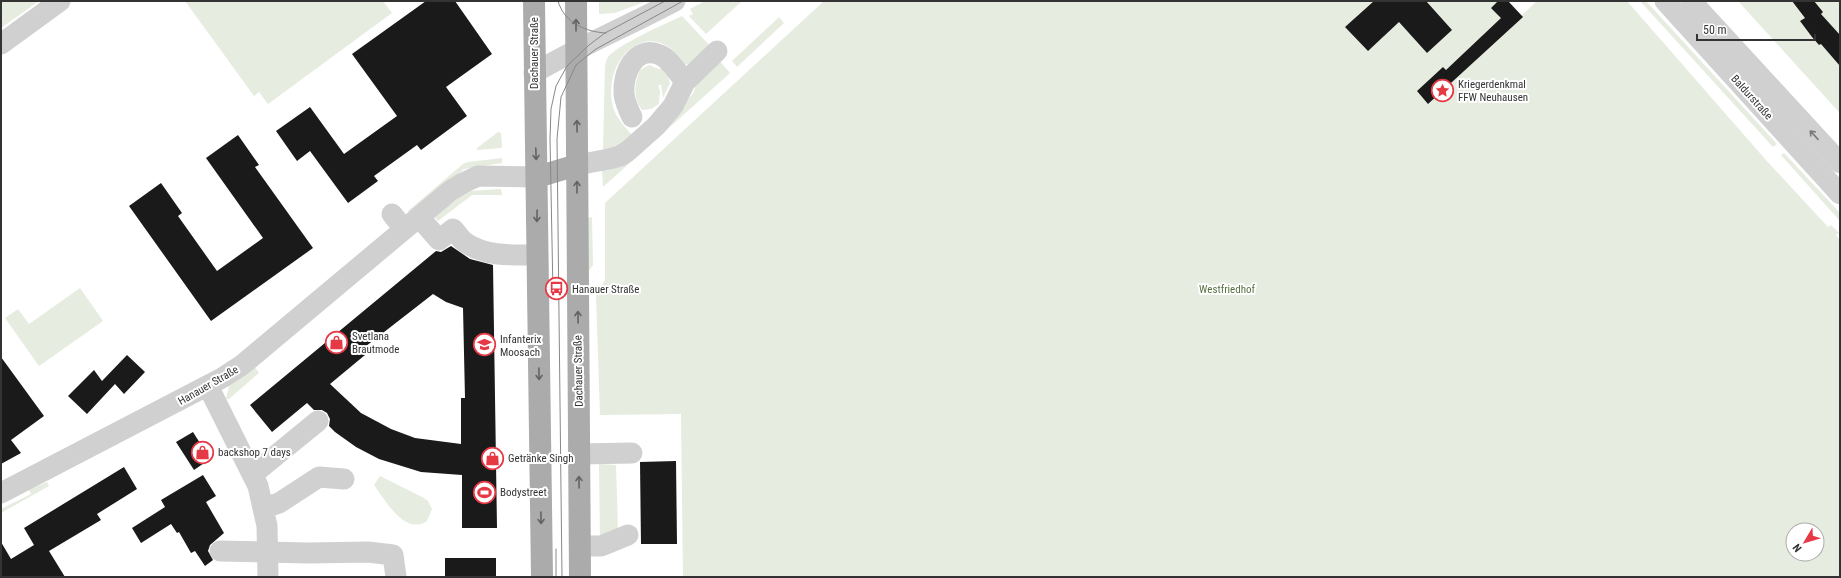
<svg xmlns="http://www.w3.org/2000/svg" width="1841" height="578" font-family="'Roboto Condensed',sans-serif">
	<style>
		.green { fill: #e6ecdf; fill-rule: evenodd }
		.building { fill: #1a1a1a; fill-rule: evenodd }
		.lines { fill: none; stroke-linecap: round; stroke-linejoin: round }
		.minor { stroke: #d0d0d0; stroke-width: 21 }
		.major { stroke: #ababab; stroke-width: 22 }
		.tram { stroke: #888; stroke-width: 1 }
		.oneway { stroke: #636363 }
		.oneway2 { stroke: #7a7a7a }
		.labels { text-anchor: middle; stroke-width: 4; stroke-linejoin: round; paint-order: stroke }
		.street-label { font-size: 11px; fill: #333; stroke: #fff }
		.poi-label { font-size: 11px; fill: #333; stroke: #fff; text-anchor: start }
		.park-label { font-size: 11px; fill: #56703f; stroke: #fff }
	</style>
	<rect width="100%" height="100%" fill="#fff"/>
	<!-- green -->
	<g class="green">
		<polygon points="1,1 39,1 1,28"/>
		<polygon points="185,1 383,1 392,13 268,104 259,92 254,96"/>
		<polygon points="599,1 647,1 615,13 599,14"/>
		<polygon points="705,1 742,1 706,34 689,16 693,14 690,9"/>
		<path d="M 824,1 L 1508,1 L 1521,16 L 1537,1 L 1627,1 L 1765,159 L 1828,227 L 1831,225 L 1839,233 L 1836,235 L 1840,240 L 1840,577 L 683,577 L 681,414 L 600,415 L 596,295 L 605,280 L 605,203 ZM 1793,530 L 1817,530 L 1817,554 L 1793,554 Z"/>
		<polygon points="1640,1 1646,1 1777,144 1773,147"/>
		<polygon points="1738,1 1840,1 1840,113 1837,110"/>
		<path d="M 682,16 L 711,47 L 690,65 L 685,64 C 651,13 601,57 613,107 C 616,118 625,127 632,135 L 620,145 L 603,150 L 605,66 C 606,63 606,60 608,57 C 619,44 665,24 682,16 Z"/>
		<polygon points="779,17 784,23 737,67 732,61"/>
		<polygon points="718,59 730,73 603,187 602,167 673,118 694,92 697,79"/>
		<path d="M 649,65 L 659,69 L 662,68 L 668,76 L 670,83 L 663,98 L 661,85 L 658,85 L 660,91 L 659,104 L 651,109 L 642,110 C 633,98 634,84 640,70 Z"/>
		<polygon points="498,132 501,133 502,146 501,148 477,150 477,148"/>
		<polygon points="1784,153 1840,213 1840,221 1781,155"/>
		<polygon points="502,158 502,163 464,169 410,214 408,211 463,164 468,162"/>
		<polygon points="501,189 502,195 472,195 438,221 434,216 468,191"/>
		<polygon points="592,217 593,265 588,272 588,218"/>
		<polygon points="80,288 103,321 39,366 5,318 18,309 29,324"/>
		<polygon points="254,366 259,373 229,399 226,399 229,386"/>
		<polygon points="599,464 616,465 618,530 600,540"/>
		<path d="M 380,476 L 424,498 L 428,501 L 432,509 L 427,521 C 405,536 385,500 374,485 Z"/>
		<polygon points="47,482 49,486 1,513 1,509 31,494 29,490"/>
	</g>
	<!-- building -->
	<g class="building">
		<polygon points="426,1 455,1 492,54 446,87 467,116 421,150 417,145 374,176 378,181 348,203 310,151 297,161 276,131 310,107 344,154 397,116 352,54"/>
		<polygon points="1374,1 1426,1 1452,30 1427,53 1399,22 1368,51 1345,27"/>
		<polygon points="1498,1 1508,1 1523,17 1428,104 1417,91 1443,67 1446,70 1501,18 1491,8"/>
		<polygon points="1792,1 1814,1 1823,12 1821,14 1840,35 1840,66 1821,44 1819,45 1812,37 1800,21 1805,18"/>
		<polygon points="238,135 259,165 255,167 313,248 211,321 129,206 161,183 182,213 178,216 217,271 263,238 206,158"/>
		<path d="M 451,246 L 470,259 L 493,265 L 497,528 L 462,528 L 462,475 L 421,472 L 379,459 L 356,447 L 335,432 L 329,426 L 330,419 L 327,413 L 322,410 L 314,410 L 307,403 L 272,432 L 250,405 L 436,251 L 441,252 ZM 433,294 L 446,302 L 463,308 L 465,398 L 461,398 L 461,444 L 415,438 L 391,429 L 361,413 L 330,384 L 365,355 L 361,350 Z"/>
		<polygon points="127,355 145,372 124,394 115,384 87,414 68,396 94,370 102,381"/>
		<polygon points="1,357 44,416 11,440 21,453 1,464"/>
		<polygon points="193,432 210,459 194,470 176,442"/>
		<polygon points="676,461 677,544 641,544 640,462"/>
		<polygon points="124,467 137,489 97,514 101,520 49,551 65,577 1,577 1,542 11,559 34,545 24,528"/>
		<polygon points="203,475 216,496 206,502 224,533 210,545 208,551 213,560 205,566 195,551 191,553 179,532 177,533 171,524 141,543 132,528 165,507 161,500"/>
		<rect x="445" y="558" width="51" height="19"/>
	</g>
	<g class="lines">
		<!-- minor -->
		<g class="minor">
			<polyline points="1665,1 1840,194"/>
			<polyline points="1691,1 1840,163"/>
			<polyline points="1,44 60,1"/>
			<path d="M 534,73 C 580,46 628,26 675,1"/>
			<path d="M 632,117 C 628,109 625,102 624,94 C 622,74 635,44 660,55 C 670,59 678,73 685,82"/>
			<polyline points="577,165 609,159 620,156 628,151 656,126 673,106 685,82 717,51"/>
			<polyline points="392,214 404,229"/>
			<path d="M 419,217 L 439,240 L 453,229 C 457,233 461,240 466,243 C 487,257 513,255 537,255"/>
			<polyline points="208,386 258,486 267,526 268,577"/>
			<polyline points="579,454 632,453"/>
			<polyline points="253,474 318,421"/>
			<polyline points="1,493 222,378 242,365 450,191 463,183 478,176 537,177"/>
			<polyline points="264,508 279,503 319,477 344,479"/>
			<polyline points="580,546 601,546 628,535"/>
			<polyline points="220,551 309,553 368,552 393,555 396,577"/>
		</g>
		<!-- major -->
		<g class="major">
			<polyline points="534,1 542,577"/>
			<polyline points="576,1 580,577"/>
			<polyline points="537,177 577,165"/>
		</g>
		<!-- tram -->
		<g class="tram">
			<path d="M 558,1 C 564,23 586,32 606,33"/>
			<polyline points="553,293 550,139 551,109 556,86 567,66 589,45 605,33 665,1"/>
			<polyline points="556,549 556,577"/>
			<polyline points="562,577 557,139 561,97 576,65 596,49 683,1"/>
		</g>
	</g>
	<!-- one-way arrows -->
	<defs><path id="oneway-shaft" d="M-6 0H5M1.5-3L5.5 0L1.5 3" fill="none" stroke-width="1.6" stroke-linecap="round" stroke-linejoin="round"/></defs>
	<g class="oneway">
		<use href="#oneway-shaft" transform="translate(576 25) rotate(-90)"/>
		<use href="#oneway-shaft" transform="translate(577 126) rotate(-91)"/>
		<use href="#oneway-shaft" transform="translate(536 154) rotate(88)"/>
		<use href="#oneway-shaft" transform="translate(577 187) rotate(-90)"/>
		<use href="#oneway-shaft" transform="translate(537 216) rotate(91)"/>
		<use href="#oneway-shaft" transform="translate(578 317) rotate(-91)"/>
		<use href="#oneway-shaft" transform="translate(539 374) rotate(89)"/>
		<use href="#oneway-shaft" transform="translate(579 482) rotate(-91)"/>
		<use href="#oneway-shaft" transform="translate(541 518) rotate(89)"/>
	</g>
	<use class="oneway2" href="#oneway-shaft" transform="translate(1814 135) rotate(-133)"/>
	<!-- icons -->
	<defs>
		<symbol id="sight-ring" viewBox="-11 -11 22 22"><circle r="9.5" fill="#fff" stroke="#e63946" stroke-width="1.5"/><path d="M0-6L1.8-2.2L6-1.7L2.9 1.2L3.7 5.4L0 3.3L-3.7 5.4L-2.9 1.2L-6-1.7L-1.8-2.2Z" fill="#e63946"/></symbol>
		<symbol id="bus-ring" viewBox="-11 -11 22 22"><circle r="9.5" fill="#fff" stroke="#e63946" stroke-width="1.5"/><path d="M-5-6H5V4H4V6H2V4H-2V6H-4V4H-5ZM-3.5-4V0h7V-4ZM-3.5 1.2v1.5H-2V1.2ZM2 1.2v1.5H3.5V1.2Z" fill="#e63946"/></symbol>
		<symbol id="shop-ring" viewBox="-11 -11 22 22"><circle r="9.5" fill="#fff" stroke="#e63946" stroke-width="1.5"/><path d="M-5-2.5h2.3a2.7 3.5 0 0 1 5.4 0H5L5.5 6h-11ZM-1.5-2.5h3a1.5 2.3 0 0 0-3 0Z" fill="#e63946"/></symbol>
		<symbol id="school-ring" viewBox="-11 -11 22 22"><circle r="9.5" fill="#fff" stroke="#e63946" stroke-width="1.5"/><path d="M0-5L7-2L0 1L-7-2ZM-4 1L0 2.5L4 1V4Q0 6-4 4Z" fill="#e63946"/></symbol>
		<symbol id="stadium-ring" viewBox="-11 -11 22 22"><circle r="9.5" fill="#fff" stroke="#e63946" stroke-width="1.5"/><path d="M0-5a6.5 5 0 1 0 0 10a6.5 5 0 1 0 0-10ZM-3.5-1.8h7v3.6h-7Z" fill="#e63946"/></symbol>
	</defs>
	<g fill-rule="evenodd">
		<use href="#sight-ring" x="1430" y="78" width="25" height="25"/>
		<use href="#bus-ring" x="544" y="276" width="25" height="25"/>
		<use href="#shop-ring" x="324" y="330" width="25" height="25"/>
		<use href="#school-ring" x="472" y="332" width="25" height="25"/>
		<use href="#shop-ring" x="190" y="440" width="25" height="25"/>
		<use href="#shop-ring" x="480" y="446" width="25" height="25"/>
		<use href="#stadium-ring" x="472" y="480" width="25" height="25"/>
	</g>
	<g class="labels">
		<!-- street labels -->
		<g class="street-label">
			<text transform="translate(534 53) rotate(-90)" y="4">Dachauer Straße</text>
			<text transform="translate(1752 97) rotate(48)" y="4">Baldurstraße</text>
			<text transform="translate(578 371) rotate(-91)" y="4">Dachauer Straße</text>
			<text transform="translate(208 385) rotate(-30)" y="4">Hanauer Straße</text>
		</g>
		<!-- poi labels -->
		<g class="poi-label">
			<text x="1458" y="88">Kriegerdenkmal<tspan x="1458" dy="13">FFW Neuhausen</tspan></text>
			<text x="572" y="293">Hanauer Straße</text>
			<text x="352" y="340">Svetlana<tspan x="352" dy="13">Brautmode</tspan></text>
			<text x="500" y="343">Infanterix<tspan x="500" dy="13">Moosach</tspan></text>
			<text x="218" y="456">backshop 7 days</text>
			<text x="508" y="462">Getränke Singh</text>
			<text x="500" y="496">Bodystreet</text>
		</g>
		<!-- park labels -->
		<g class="park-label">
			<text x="1227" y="293">Westfriedhof</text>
		</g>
	</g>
	<!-- border -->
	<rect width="1841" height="578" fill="none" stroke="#333333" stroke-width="4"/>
	<!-- north arrow -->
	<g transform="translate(1805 542) rotate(232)"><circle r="19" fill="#ffffff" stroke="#adadad"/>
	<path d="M0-3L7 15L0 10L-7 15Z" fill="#e63946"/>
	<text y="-6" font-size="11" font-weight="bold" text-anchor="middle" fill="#333333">N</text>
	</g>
	<!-- scale -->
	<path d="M1697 34v6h118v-6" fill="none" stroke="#333333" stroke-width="2"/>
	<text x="1703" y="34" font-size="12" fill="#333333" stroke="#ffffff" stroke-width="3" paint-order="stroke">50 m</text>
</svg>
